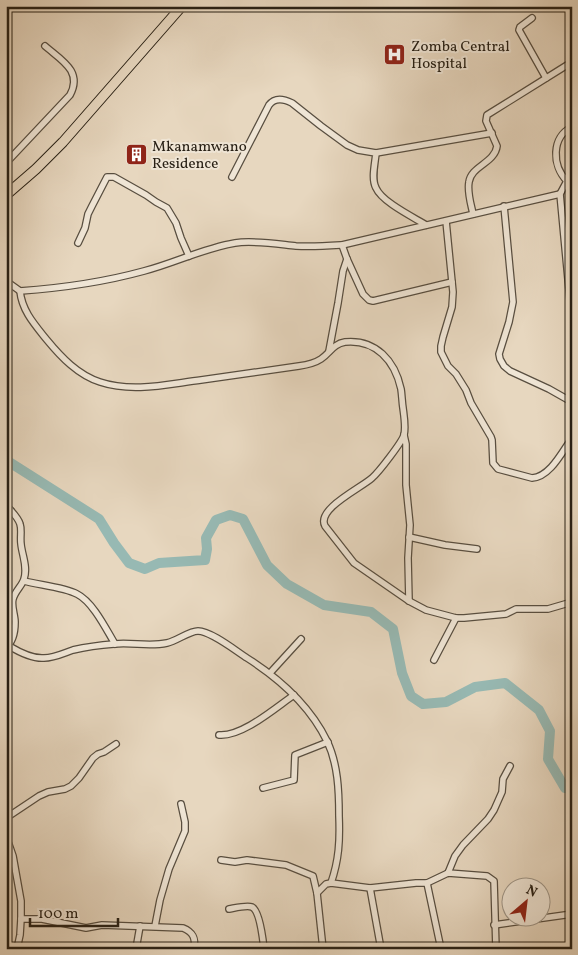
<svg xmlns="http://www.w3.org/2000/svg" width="578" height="955" font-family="Vollkorn,serif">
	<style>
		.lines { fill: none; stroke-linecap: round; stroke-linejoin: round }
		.river { stroke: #97b9b3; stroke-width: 10 }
		.minor-casing { stroke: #584e40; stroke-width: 8 }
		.highway-casing { stroke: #282015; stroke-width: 11 }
		.minor { stroke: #efe5d5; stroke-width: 5.5 }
		.highway { stroke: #e7d7bf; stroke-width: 9 }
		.labels { text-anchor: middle; stroke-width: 4; stroke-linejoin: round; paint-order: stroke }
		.poi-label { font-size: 15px; fill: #282015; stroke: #efe5d5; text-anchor: start }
	</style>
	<rect width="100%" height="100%" fill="#e7d7bf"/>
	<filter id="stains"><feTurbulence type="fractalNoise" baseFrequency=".004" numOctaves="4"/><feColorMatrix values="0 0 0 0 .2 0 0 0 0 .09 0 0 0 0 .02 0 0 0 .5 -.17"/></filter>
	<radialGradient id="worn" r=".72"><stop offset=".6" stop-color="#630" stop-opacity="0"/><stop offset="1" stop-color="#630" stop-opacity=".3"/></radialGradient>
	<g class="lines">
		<!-- river -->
		<polyline class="river" points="6,460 99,519 114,543 129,563 145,569 159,563 205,560 207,549 206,538 216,520 230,515 243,519 267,565 287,584 324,605 371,612 393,629 402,673 411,696 423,704 446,702 475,687 505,683 539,710 550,731 548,759 565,788 572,789"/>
		<defs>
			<g id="minor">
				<polyline points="532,18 520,27 519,30 546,78"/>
				<polyline points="376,153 492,133"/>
				<path d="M 6,163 L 70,95 C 83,71 61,60 45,46"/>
				<path d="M 232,177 L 269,105 C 275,97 284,99 292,103 L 321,126 L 347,145 L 358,150 L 376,153 C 375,164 371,179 376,188 C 382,202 413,217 426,225"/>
				<polyline points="572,177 567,181 560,194 572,322"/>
				<path d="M 567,181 C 552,166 551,137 572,127"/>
				<polyline points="504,206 513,302 509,322 499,354 500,359 504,366 510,371 549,389 572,402"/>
				<path d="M 473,214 C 471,204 467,192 469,182 C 471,166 495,163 497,146 L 486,121 L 487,115 L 572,62"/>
				<path d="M 446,221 L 453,292 L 452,307 L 443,337 L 441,346 L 441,352 L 448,366 L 456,374 L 466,390 L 471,403 L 491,437 L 492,440 L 493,463 L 498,469 L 532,478 C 550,477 562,452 572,438"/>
				<polyline points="78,243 85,228 88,214 92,206 107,177 114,177 146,195 156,202 167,208 176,223 181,238 189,256"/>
				<polyline points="342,245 347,259 363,294 369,300 373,301 452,282"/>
				<path d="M 6,281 L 20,291 C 62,288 104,282 144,271 C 175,263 204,248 235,243 C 253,240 277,244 296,246 C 311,247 326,246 342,245 L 560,194"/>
				<path d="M 20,291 C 22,311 35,325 47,340 C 61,357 78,375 100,382 C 133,393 168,384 201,380 C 234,375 266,371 299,366 C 306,365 315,363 321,359 C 330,353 333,344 345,342 C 376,339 395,361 401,389 C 402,395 402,402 403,408 C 404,416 406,427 404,435 C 402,442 379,472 372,478 C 361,488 316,509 325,526 L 354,563 L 409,601 L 426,610 L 456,618 L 464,618 L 506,614 L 516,609 L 548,609 L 572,602"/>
				<polyline points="329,351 338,303 343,271 347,259"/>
				<polyline points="404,435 406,444 406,485 410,525 408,558 409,601"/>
				<path d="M 6,505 C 11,511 18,517 20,524 C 22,530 20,537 21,544 C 22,555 28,567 24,579 C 22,586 15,591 13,599 C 11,606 15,615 15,622 C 15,631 13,642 6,647"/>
				<polyline points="409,537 445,545 477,549"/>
				<path d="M 24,581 C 39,585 64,587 77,594 C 93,602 106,629 115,644"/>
				<path d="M 9,646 C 19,652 32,659 44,658 C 54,658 64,653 73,650 C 86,647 101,645 114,644 C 132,642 149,647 167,643 C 177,641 189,631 198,631 C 211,631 236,651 247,658 C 280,679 310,706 327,741 C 338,764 339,791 339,816 C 340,840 339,860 331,883"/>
				<polyline points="434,660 456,618"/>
				<polyline points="270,673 301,639"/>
				<path d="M 219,735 C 242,737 275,708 294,695"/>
				<polyline points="263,788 294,780 295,755 328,742"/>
				<polyline points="6,818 39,796 48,792 65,789 71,786 79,778 93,758 98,754 104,752 116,744"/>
				<polyline points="6,836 13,856 21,901 21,919 20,935 17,949"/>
				<polyline points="221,860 235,862 247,860 286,865 313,876 317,893 326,884 331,883 370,888 416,883 427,883 448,873 487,876 494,881 496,949"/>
				<polyline points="448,873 455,856 463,845 488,819 494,810 502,792 503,779 510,766"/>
				<polyline points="427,883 441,949"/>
				<polyline points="370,888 381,949"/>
				<polyline points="317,893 323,949"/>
				<path d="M 229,909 C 235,908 247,905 252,907 C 260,911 263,940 264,949"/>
				<path d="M 21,919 L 42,919 L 86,928 L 102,925 L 183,928 C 193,932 196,938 194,949"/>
				<polyline points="494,925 572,914"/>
				<polyline points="155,926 160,900 169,869 185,831 185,822 181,804"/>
				<polyline points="136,949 140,926"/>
			</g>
			<polyline id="highway" points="6,195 36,169 63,142 182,6"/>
		</defs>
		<!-- minor casing -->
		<use href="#minor" class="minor-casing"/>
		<!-- highway casing -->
		<use href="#highway" class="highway-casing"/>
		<!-- minor -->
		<use href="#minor" class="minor"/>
		<!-- highway -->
		<use href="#highway" class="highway"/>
	</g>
	<!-- icons -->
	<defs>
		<symbol id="hospital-square" viewBox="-11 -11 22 22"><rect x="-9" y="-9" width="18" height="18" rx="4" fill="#8f2418" stroke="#efe5d5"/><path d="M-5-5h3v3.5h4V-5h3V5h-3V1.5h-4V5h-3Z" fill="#fff"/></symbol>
		<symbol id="building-square" viewBox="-11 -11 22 22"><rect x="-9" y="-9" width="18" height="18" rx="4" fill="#8f2418" stroke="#efe5d5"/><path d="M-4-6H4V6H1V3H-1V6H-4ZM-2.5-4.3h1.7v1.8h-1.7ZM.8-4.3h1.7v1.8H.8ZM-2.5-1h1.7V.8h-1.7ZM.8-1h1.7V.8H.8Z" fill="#fff"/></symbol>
	</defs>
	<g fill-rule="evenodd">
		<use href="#hospital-square" x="382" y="42" width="25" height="25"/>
		<use href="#building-square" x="124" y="142" width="25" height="25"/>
	</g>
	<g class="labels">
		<!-- poi labels -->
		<g class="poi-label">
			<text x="411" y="51">Zomba Central<tspan x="411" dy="17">Hospital</tspan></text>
			<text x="152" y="151">Mkanamwano<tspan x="152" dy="17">Residence</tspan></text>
		</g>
	</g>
	<!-- margin -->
	<rect width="578" height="955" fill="none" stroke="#e7d7bf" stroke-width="25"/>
	<rect x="8" y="8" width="563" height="940" fill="none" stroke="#282015" stroke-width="2.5"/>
	<rect x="12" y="12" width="553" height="930" fill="none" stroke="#282015"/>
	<!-- north arrow -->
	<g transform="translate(526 902) rotate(28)"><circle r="24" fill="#efe5d5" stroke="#9f9688"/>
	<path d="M0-4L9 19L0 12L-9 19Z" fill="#8f2418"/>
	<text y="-8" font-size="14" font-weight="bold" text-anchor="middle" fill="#282015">N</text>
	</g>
	<!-- scale -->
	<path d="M30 918v8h88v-8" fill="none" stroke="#282015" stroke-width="2.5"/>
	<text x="38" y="918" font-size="15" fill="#282015" stroke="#efe5d5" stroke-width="4" paint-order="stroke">100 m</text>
	<rect width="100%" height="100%" filter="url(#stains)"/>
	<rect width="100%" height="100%" fill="url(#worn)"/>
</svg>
